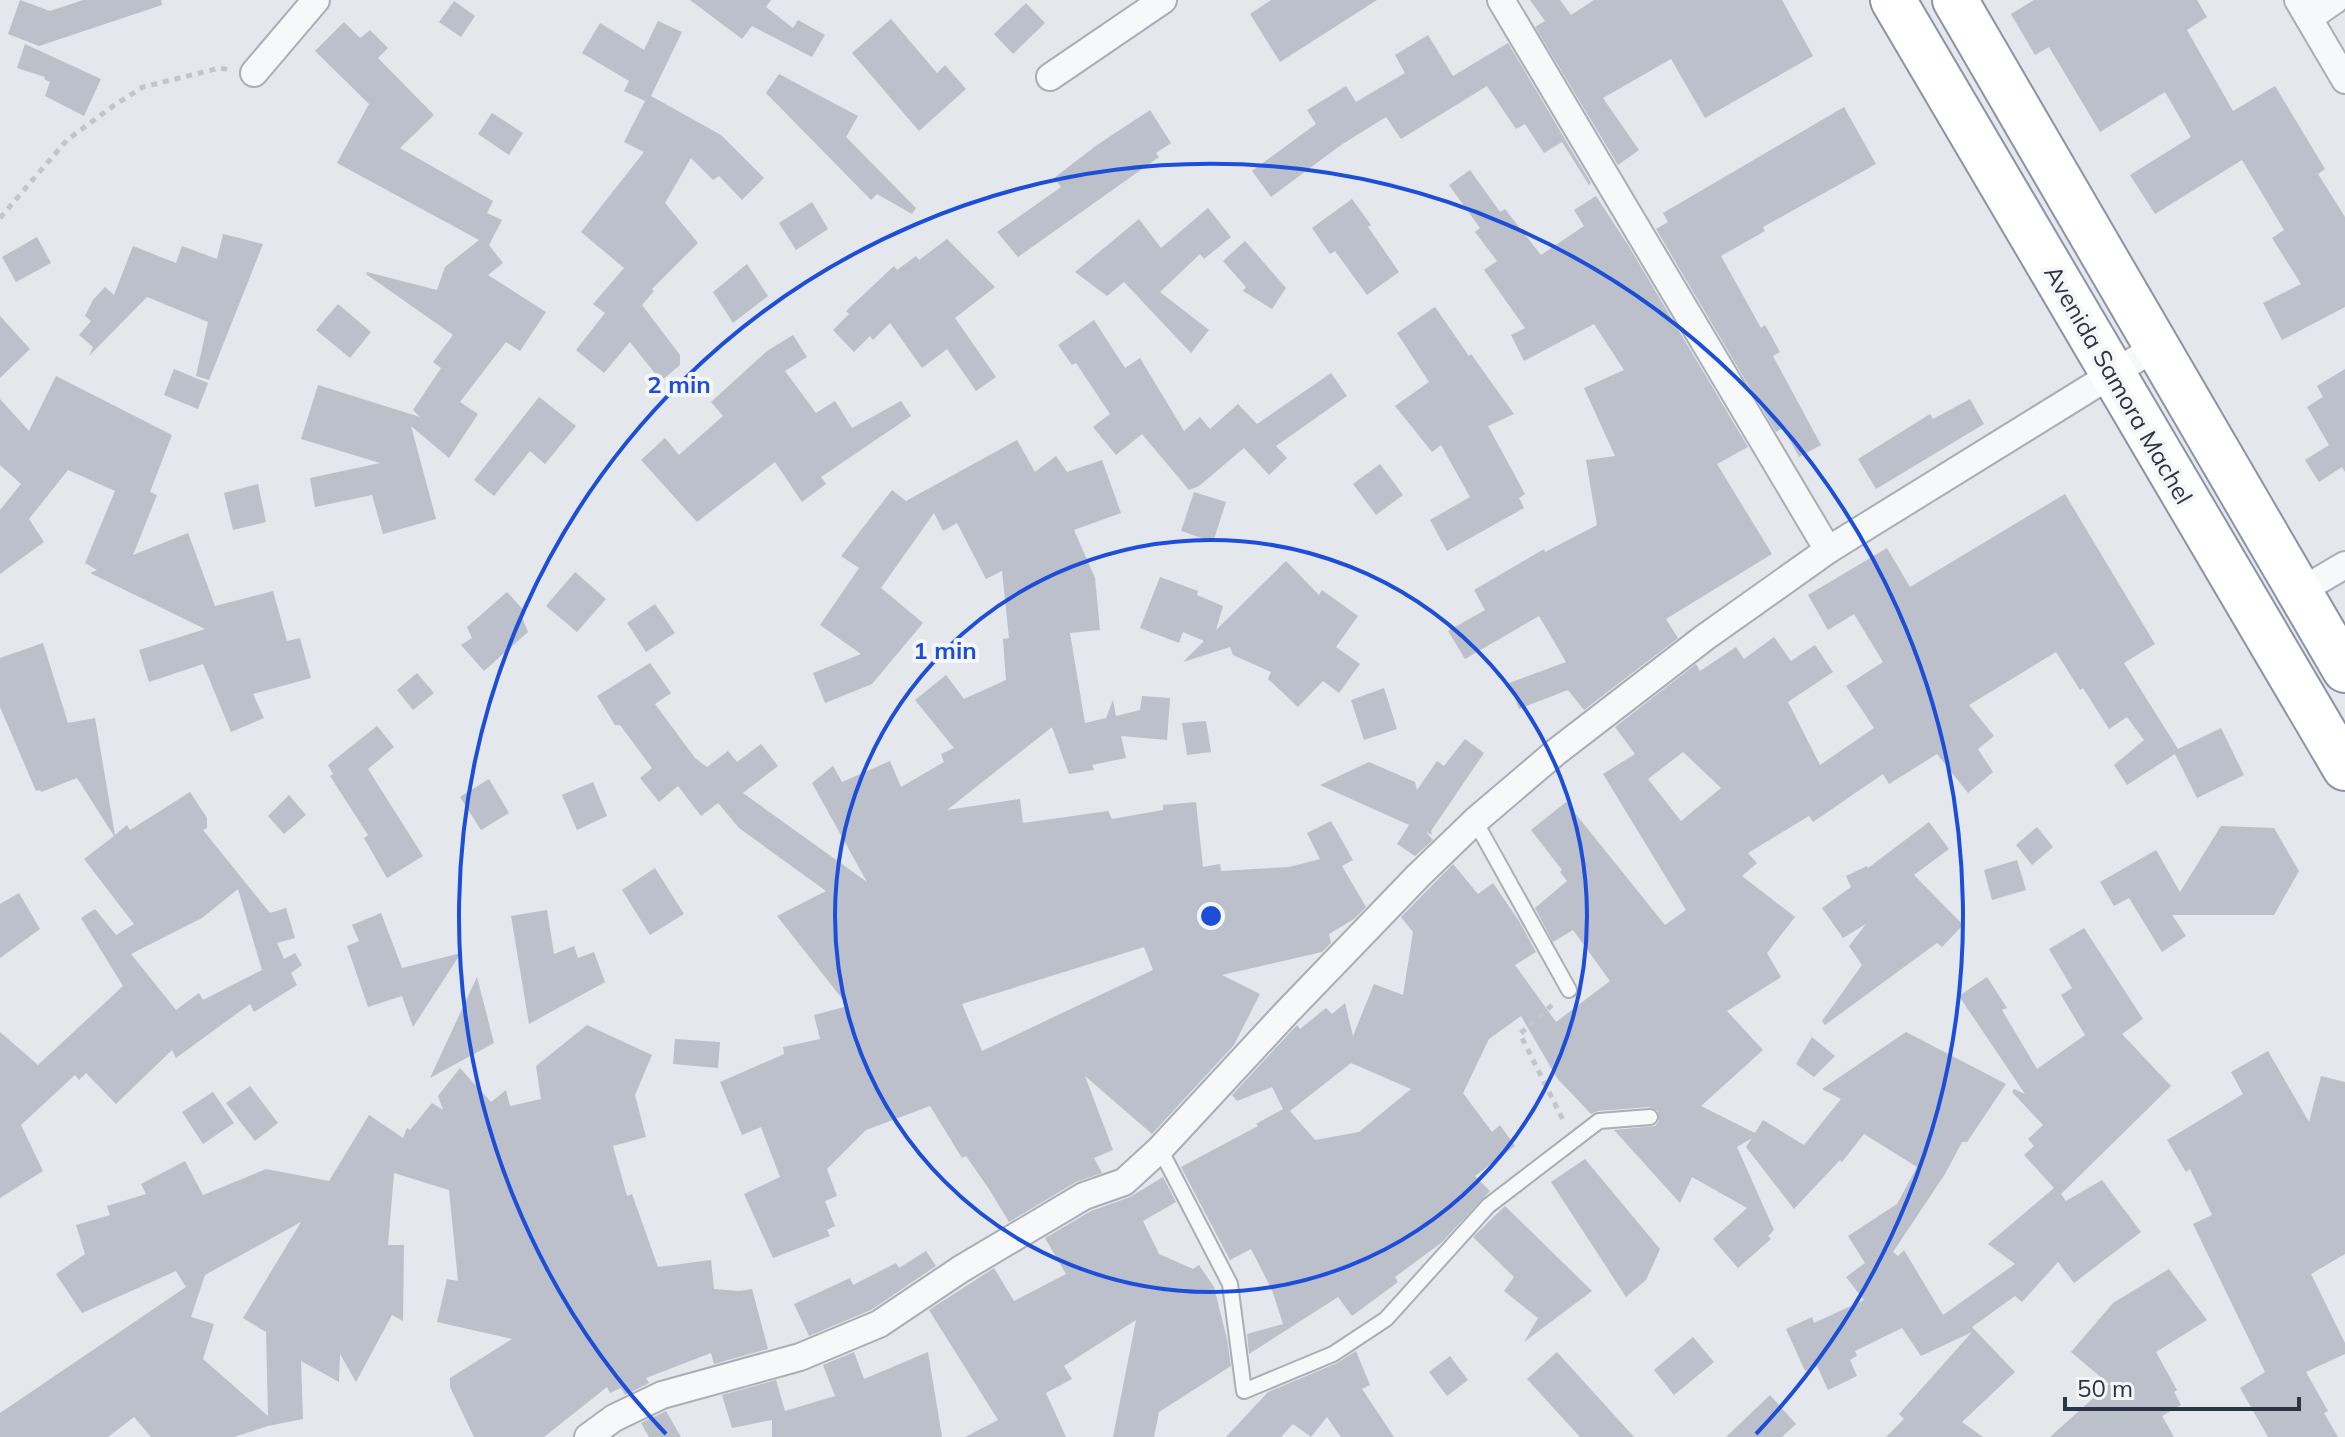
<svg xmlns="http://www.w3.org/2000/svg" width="2345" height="1437" font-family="Mulish,sans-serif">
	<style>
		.building { fill: #bbc0ca; fill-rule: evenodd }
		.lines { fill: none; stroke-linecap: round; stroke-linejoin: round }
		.service-casing { stroke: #a9aeb7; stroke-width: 18 }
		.minor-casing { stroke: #a9aeb7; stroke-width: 30 }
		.trunk-casing { stroke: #8b94a3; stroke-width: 48 }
		.path { stroke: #c2c5cb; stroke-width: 5; stroke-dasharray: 6 6; stroke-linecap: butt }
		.service { stroke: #f7f8fa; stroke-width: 14 }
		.minor { stroke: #f7f8fa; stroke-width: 26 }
		.trunk { stroke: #fff; stroke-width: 44 }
		.ring { fill: none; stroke: #1d4ed8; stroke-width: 4 }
		.labels { text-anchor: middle; stroke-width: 8; stroke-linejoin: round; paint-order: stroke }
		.street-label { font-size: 24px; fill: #2b3445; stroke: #f4f6f9 }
		.centre { fill: #1d4ed8; stroke: #f4f6f9; stroke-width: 4 }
		.ring-label { font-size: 24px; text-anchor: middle; font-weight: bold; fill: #1d4ed8; stroke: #f4f6f9; stroke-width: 8; stroke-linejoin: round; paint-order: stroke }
	</style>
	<rect width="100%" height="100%" fill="#e4e7ec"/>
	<!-- building -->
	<g class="building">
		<polygon points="20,0 50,11 83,0 161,0 162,5 39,46 8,34"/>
		<polygon points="690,0 771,0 766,7 793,28 798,20 825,35 812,57 752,26 742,39"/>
		<polygon points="1271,0 1377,0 1280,62 1250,14"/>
		<polygon points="1530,0 1560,0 1571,15 1594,0 1782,0 1813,56 1705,118 1671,59 1603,98 1639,150 1618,165 1535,27 1545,21"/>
		<polygon points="2034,0 2197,0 2207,17 2187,30 2233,111 2275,86 2325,169 2318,174 2345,217 2345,307 2282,340 2263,303 2301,284 2272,238 2284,230 2242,160 2155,214 2130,175 2191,137 2165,92 2100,132 2049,47 2035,55 2011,14"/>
		<polygon points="454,1 475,16 461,37 439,22"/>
		<polygon points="1026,3 1045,23 1013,54 994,34"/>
		<polygon points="891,19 937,73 945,65 966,89 919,131 852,53"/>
		<polygon points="658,21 682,32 651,96 721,135 764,178 742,200 719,176 713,180 691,158 665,203 698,243 652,289 654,291 642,305 680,355 680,365 661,381 630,342 604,373 576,350 605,313 593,304 624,268 581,232 644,152 624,142 645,101 624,91 629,81 582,53 600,23 644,50"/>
		<polygon points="344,22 360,38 370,30 388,48 378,58 434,115 400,148 493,201 487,213 502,220 489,245 503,263 488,275 546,312 520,351 506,342 460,402 478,414 449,458 411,426 436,519 383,534 372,495 315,507 310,478 380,463 301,439 318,385 420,417 413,410 441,368 433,362 453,335 366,274 367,272 437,290 445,267 479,240 337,163 369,104 315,51"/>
		<polygon points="1428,35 1453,76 1508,43 1591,183 1589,185 1562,142 1544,153 1525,124 1516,129 1487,86 1401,139 1386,117 1341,145 1271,197 1252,171 1316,124 1307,110 1346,86 1356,102 1405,73 1395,55"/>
		<polygon points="25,44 101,79 84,116 45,96 50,82 44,79 45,77 17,68"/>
		<polygon points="779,74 858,116 846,137 916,208 912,214 877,194 871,200 766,93"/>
		<polygon points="1844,107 1876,164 1763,227 1765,231 1721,256 1761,328 1765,325 1780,352 1773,356 1821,445 1799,457 1783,428 1776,432 1656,229 1668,222 1663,213"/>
		<polygon points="1150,110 1171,143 1156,153 1159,157 1018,257 997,232 1061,187 1054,178 1097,145"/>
		<polygon points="492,113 523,133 509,155 478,134"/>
		<polygon points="1470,170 1500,212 1505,209 1541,255 1584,226 1574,210 1596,196 1628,245 1748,447 1717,464 1772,554 1666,619 1678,638 1584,710 1568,690 1519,709 1509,683 1566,662 1539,616 1465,659 1448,631 1485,610 1474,590 1544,549 1545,552 1597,525 1586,460 1615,456 1584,388 1624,370 1594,324 1524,361 1511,335 1525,328 1484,270 1497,261 1475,232 1480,228 1449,185"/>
		<polygon points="1352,199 1371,225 1368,227 1399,272 1367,295 1335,251 1330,254 1312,228"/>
		<polygon points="812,202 828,229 796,250 779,223"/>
		<polygon points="1208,208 1231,237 1204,259 1200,254 1160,292 1209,330 1191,353 1124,282 1107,296 1075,272 1139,219 1161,248"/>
		<polygon points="223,234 263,244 209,380 196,376 208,322 147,297 89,356 93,347 79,335 91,321 85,316 93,300 105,287 114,295 133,246 176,263 182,246 217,259"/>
		<polygon points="37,237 51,263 16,282 2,257"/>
		<polygon points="947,239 995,287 955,318 996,377 976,391 947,349 922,368 890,323 873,340 870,336 854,352 833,330 849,314 846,311 894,266 897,270 916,256 919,260"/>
		<polygon points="1245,241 1286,288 1272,309 1243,291 1246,287 1223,261"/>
		<polygon points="747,264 768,296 733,323 713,292"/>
		<polygon points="338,304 371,332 350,358 316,330"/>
		<polygon points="1435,307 1469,356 1471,354 1514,414 1488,426 1525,494 1519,498 1524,508 1447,551 1430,520 1470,497 1441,445 1432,452 1395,406 1429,382 1397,333"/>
		<polygon points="0,316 30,349 0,378"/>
		<polygon points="1094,320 1125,368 1140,358 1184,431 1200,417 1210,429 1238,404 1257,424 1331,373 1347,396 1276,446 1287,458 1269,475 1244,448 1199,486 1189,490 1142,434 1116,455 1093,427 1110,414 1076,363 1072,365 1058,345"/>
		<polygon points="793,335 807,357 785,371 816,413 835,401 852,428 901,401 911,416 821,477 826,484 802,502 775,462 697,522 641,460 665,438 679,455 723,416 711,402 767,351"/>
		<polygon points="174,369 208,383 198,409 164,395"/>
		<polygon points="2345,369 2345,472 2342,467 2319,482 2305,460 2329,445 2307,407 2323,397 2317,386"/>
		<polygon points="56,376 172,435 150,492 157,495 133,555 188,533 215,606 273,591 287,641 300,638 311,678 253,694 264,718 231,732 203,664 149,682 139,650 205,629 90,573 97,570 85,563 115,491 68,470 29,519 44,542 0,574 0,510 21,484 0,465 0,399 29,431"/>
		<polygon points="539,397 576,426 545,464 530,451 494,496 474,480"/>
		<polygon points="1970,399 1984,424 1876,489 1858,459 1930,414 1933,419"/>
		<path d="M 1017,440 L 1035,472 L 1056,456 L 1067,472 L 1102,460 L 1121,513 L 1074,530 L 1095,578 L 1100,630 L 1070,633 L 1085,723 L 1106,718 L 1113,700 L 1116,716 L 1140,710 L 1142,696 L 1170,698 L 1167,740 L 1121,736 L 1126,758 L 1092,765 L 1094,770 L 1069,774 L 1052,727 L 947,810 L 1020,799 L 1023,823 L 1108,811 L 1112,819 L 1163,810 L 1163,805 L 1196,802 L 1203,867 L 1220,864 L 1221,871 L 1289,867 L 1320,859 L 1307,833 L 1331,821 L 1353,860 L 1342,866 L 1366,907 L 1354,919 L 1329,934 L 1331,943 L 1322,952 L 1222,975 L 1260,994 L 1234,1045 L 1152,1134 L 1085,1076 L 1113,1150 L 1094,1158 L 1102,1173 L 1076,1182 L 1009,1222 L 989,1189 L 966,1156 L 962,1158 L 930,1106 L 866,1130 L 827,1169 L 837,1196 L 825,1201 L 835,1226 L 827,1230 L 830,1236 L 773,1258 L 744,1194 L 780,1177 L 761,1127 L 742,1135 L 720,1082 L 784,1054 L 783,1047 L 820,1039 L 814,1015 L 848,1006 L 777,916 L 826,891 L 739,828 L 718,803 L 701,816 L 678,786 L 659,802 L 640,778 L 652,768 L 620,725 L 615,725 L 597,696 L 650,663 L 671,693 L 655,704 L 695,758 L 707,767 L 728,751 L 737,762 L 761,744 L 778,766 L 743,793 L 867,882 L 812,783 L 833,766 L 842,782 L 890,761 L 901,787 L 944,762 L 941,754 L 954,748 L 915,700 L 946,675 L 964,699 L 1006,680 L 1003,639 L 1009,638 L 1002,571 L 986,579 L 957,523 L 943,531 L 934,513 L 881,588 L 923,623 L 872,684 L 825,703 L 813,673 L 861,654 L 820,625 L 859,568 L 841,556 L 892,490 L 906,501 ZM 1144,947 L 1153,970 L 982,1051 L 962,1004 Z"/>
		<polygon points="1380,464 1403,495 1376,515 1353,484"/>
		<polygon points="258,484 266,522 233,530 224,493"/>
		<polygon points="1194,492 1226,502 1213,542 1181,531"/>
		<path d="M 2065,494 L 2155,644 L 2124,663 L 2178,749 L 2221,728 L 2244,775 L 2197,798 L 2175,754 L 2127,785 L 2114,765 L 2144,740 L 2127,717 L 2109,729 L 2083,688 L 2080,690 L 2056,652 L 1969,705 L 1994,736 L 1978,749 L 1993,772 L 1968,793 L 1937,754 L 1889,784 L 1883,774 L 1813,822 L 1809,816 L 1748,853 L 1757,863 L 1742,876 L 1795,917 L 1767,953 L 1781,977 L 1727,1011 L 1763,1050 L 1701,1106 L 1755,1133 L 1763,1120 L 1804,1145 L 1841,1099 L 1822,1089 L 1906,1032 L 2006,1084 L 1967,1142 L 1962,1142 L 1945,1174 L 1893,1252 L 1898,1256 L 1904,1250 L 1943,1315 L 2015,1264 L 1988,1244 L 2054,1188 L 2024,1155 L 2034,1146 L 2028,1139 L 2043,1125 L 2012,1092 L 2014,1089 L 2025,1094 L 1959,996 L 1987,977 L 2007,1008 L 2002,1010 L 2037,1069 L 2085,1035 L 2061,995 L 2072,988 L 2049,949 L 2084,928 L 2143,1019 L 2122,1034 L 2171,1086 L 2061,1194 L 2066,1201 L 2102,1180 L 2141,1232 L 2074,1283 L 2058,1262 L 2022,1302 L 2015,1296 L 1972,1327 L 2015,1372 L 1962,1422 L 1983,1437 L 1886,1437 L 1904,1419 L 1899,1414 L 1972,1332 L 1921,1356 L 1902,1328 L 1855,1351 L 1857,1356 L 1850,1360 L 1857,1376 L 1828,1390 L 1817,1366 L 1805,1371 L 1786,1329 L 1812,1317 L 1814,1323 L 1864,1300 L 1846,1277 L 1865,1263 L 1848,1236 L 1897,1204 L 1917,1167 L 1864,1134 L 1842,1162 L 1840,1160 L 1794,1209 L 1746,1147 L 1752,1138 L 1737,1147 L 1774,1230 L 1768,1236 L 1771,1239 L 1738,1268 L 1713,1239 L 1747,1208 L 1692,1177 L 1680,1203 L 1614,1130 L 1655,1126 L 1659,1121 L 1658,1111 L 1649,1107 L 1598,1111 L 1591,1114 L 1557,1078 L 1521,1016 L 1489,1039 L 1463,1093 L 1492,1132 L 1500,1125 L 1515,1146 L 1475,1176 L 1490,1191 L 1441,1243 L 1395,1277 L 1398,1282 L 1352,1316 L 1338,1297 L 1249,1354 L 1247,1334 L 1283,1324 L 1272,1290 L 1251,1249 L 1230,1260 L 1181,1167 L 1258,1126 L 1256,1124 L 1283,1109 L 1272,1087 L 1237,1101 L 1232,1095 L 1297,1025 L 1300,1029 L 1326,1008 L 1332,1014 L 1345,1003 L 1353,1036 L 1374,984 L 1403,995 L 1413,932 L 1401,917 L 1453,864 L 1478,894 L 1493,883 L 1519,921 L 1536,952 L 1515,965 L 1556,1022 L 1610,981 L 1573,930 L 1553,942 L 1535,908 L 1567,881 L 1560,872 L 1562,870 L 1531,830 L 1566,802 L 1665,925 L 1686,910 L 1603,774 L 1635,754 L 1615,727 L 1696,664 L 1700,671 L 1736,647 L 1744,659 L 1774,637 L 1791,661 L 1815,645 L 1833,672 L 1788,702 L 1820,765 L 1874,728 L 1846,686 L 1883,662 L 1854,614 L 1828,630 L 1808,595 L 1887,548 L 1910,587 ZM 1683,752 L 1721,788 L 1681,821 L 1648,779 ZM 1351,1063 L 1411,1089 L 1359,1132 L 1315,1140 L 1290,1111 Z"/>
		<polygon points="1286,561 1319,595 1322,590 1358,616 1336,647 1360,664 1339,693 1323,681 1298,707 1268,679 1271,672 1233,655 1230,647 1183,662 1204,641 1183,632 1179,643 1140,628 1160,577 1198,591 1197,595 1223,606 1216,630"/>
		<polygon points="575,572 606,599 577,632 546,606"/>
		<polygon points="507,592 526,613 521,615 528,632 484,671 461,645 472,638 467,627"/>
		<polygon points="655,604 675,633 646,652 627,623"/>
		<path d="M 43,643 L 68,723 L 95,718 L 115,835 L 127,825 L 130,830 L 190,792 L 207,818 L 207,828 L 203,830 L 270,913 L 286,908 L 295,938 L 277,943 L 284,959 L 295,953 L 302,965 L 291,973 L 297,985 L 254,1012 L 250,1004 L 176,1058 L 172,1050 L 116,1104 L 86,1073 L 79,1080 L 75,1075 L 21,1125 L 43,1171 L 0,1198 L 0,1032 L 38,1065 L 123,986 L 81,918 L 95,909 L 116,935 L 134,924 L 84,859 L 114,836 L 77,778 L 41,792 L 40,790 L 36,791 L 0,707 L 0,658 ZM 238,889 L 262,970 L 203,1000 L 199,993 L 176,1010 L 131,954 L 202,918 Z"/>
		<polygon points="417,673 434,693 413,710 397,690"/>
		<polygon points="1384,688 1397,729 1364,740 1351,700"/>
		<polygon points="1206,721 1211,752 1187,755 1182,723"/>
		<polygon points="377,726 394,747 368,769 423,856 387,878 364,838 368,835 330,776 333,774 328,765"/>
		<polygon points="1465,739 1484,753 1431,831 1432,835 1426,832 1433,840 1415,856 1397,844 1409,825 1320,785 1369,762 1415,782 1417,790 1437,761 1444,766"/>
		<polygon points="489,779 509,813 481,830 460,797"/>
		<polygon points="593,782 607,816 577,830 562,795"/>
		<polygon points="289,795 306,815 284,834 268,816"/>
		<polygon points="1929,822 1949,849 1914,875 1963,925 1942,947 1937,943 1825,1025 1822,1021 1862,965 1849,946 1866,924 1843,938 1822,908 1851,887 1846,876 1867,866 1868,868"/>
		<polygon points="2221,826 2274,828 2299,871 2274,915 2172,915 2186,936 2162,952 2129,898 2114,906 2100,882 2156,850 2180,892"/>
		<polygon points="2037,827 2053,847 2032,865 2016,845"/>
		<polygon points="2017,860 2026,890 1992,900 1984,870"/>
		<polygon points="655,868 684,914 650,935 622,890"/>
		<polygon points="19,893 40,929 0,958 0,904"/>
		<polygon points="547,910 554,954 574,946 578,958 594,952 605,982 529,1024 511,916"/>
		<polygon points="381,913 402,968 461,953 413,1027 402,996 368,1007 347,946 359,941 352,925"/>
		<polygon points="477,977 494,1043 430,1078"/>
		<path d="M 587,1025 L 652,1055 L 635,1095 L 646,1137 L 613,1146 L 627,1196 L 632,1194 L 658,1267 L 711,1260 L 714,1289 L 740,1291 L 752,1289 L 768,1349 L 714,1364 L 711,1353 L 646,1378 L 649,1383 L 625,1395 L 621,1388 L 610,1393 L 607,1387 L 544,1437 L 474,1437 L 450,1387 L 450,1378 L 512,1339 L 437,1322 L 447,1279 L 458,1281 L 449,1190 L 394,1173 L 388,1245 L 404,1245 L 403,1321 L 392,1315 L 356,1382 L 340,1354 L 339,1382 L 301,1361 L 303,1419 L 268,1426 L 234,1437 L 151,1437 L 134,1417 L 108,1437 L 0,1437 L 0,1413 L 186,1287 L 176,1271 L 82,1313 L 56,1274 L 85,1254 L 76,1225 L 110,1215 L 107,1206 L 146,1194 L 141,1184 L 185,1161 L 203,1195 L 266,1169 L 329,1181 L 369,1115 L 403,1138 L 407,1128 L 410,1130 L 432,1103 L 443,1110 L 438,1096 L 460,1068 L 491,1102 L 506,1090 L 510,1106 L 541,1099 L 536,1066 ZM 301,1222 L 243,1318 L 266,1332 L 268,1416 L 203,1359 L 214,1324 L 191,1317 L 205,1275 Z"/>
		<polygon points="1812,1037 1835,1056 1814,1077 1796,1064"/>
		<polygon points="675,1039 720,1042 718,1068 673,1064"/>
		<polygon points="2268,1051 2309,1122 2321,1076 2345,1082 2345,1254 2311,1274 2345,1343 2345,1354 2306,1372 2328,1411 2324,1413 2338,1437 2268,1437 2240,1388 2265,1372 2193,1224 2212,1215 2190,1169 2186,1172 2167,1140 2243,1094 2231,1072"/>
		<polygon points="250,1086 278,1123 255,1141 226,1103"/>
		<polygon points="213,1092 234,1123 203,1144 182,1112"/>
		<polygon points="1585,1159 1660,1249 1646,1280 1626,1297 1551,1182"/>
		<polygon points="1163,1177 1176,1202 1143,1221 1159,1254 1193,1269 1199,1265 1214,1287 1227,1339 1231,1366 1159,1412 1154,1437 1113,1437 1136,1320 1064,1366 1072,1379 1046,1393 1066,1437 965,1437 998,1420 929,1310 994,1268 1014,1301 1066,1274 1045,1238 1091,1211 1130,1197"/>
		<polygon points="1505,1206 1592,1291 1524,1342 1538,1318 1504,1291 1514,1277 1473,1237"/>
		<polygon points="926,1251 936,1266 871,1310 809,1336 794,1304 850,1278 853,1285 896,1263 899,1268"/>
		<polygon points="2169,1269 2207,1320 2156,1352 2177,1390 2174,1392 2181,1405 2162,1416 2174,1437 2050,1437 2109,1384 2071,1352 2113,1303"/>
		<polygon points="1693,1337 1714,1362 1674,1395 1654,1370"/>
		<polygon points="1356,1351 1370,1385 1362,1389 1394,1437 1341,1437 1327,1417 1311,1437 1293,1424 1281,1437 1226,1437 1268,1392 1337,1363"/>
		<polygon points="854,1352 864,1379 928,1352 942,1437 772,1437 772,1420 732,1428 722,1395 776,1380 785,1411 835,1396 823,1365"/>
		<polygon points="1557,1352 1634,1437 1580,1437 1527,1379"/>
		<polygon points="1450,1356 1468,1380 1447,1396 1429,1372"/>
		<polygon points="1770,1395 1796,1424 1782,1437 1726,1437"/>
		<polygon points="666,1411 681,1437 649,1437 641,1423"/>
	</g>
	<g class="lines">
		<defs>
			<g id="service">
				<polyline points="1475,821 1569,990"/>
				<polyline points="1160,1149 1230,1284 1244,1391 1333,1354 1386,1319 1488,1206 1599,1121 1650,1117"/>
			</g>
			<g id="minor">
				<polyline points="1501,0 1828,550"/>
				<polyline points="2298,0 2345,80"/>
				<polyline points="2309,18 2335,0"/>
				<polyline points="254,73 316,0"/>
				<polyline points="1050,77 1163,0"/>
				<polyline points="2299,592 2345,565"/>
				<polyline points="588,1437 614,1418 662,1395 800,1357 879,1324 961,1269 1084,1196 1124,1182 1160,1149 1287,1012 1418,876 1475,821 1556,752 1704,638 1828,550 2156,347"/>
			</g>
			<g id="trunk">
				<polyline points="1893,0 2345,768"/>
				<polyline points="1955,0 2345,670"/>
			</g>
		</defs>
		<!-- service casing -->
		<use href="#service" class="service-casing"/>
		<!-- minor casing -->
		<use href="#minor" class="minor-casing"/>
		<!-- trunk casing -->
		<use href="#trunk" class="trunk-casing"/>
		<!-- path -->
		<g class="path">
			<polyline points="0,218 67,140 113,106 143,87 220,68 230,70"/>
			<polyline points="1552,1005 1520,1034 1564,1122"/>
		</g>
		<!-- service -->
		<use href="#service" class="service"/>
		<!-- minor -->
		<use href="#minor" class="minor"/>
		<!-- trunk -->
		<use href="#trunk" class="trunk"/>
	</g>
	<!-- distance rings -->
	<g class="ring">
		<circle cx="1211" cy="916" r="376"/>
		<path d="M666 1434A752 752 0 1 1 1756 1434"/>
	</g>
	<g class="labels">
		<!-- street labels -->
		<g class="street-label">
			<text transform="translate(2118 385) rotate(60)" y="8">Avenida Samora Machel</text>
		</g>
	</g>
	<circle cx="1211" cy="916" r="12" class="centre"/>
	<g class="ring-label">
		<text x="679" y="393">2 min</text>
		<text x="945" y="659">1 min</text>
	</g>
	<!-- scale -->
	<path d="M2065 1397v12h234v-12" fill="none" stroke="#2b3445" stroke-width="4"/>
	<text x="2077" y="1397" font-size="24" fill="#2b3445" stroke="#f4f6f9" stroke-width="6" paint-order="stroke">50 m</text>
</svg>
